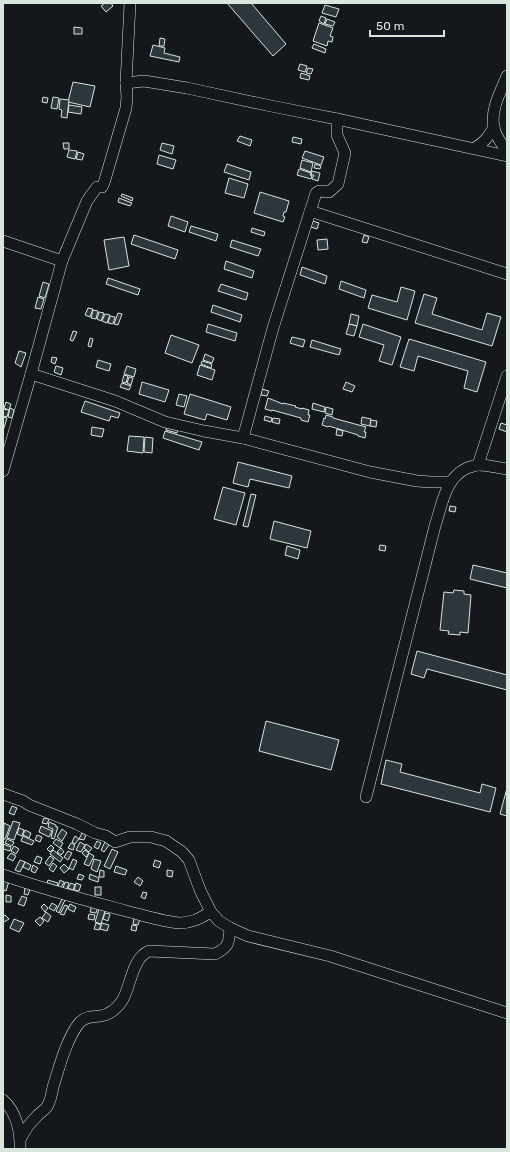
<svg xmlns="http://www.w3.org/2000/svg" width="510" height="1152" font-family="Rubik,sans-serif">
	<style>
		.building { fill: #2c363c; stroke: #d8e6dc }
		.lines { fill: none; stroke-linecap: round; stroke-linejoin: round }
		.minor-casing { stroke: #d8e6dc; stroke-width: 12 }
		.minor { stroke: #14181c; stroke-width: 11 }
	</style>
	<rect width="100%" height="100%" fill="#14181c"/>
	<!-- building -->
	<g class="building">
		<polygon points="105,3 111,3 113,6 106,12 101,6"/>
		<polygon points="227,3 251,3 286,44 273,56"/>
		<polygon points="325,5 339,9 336,17 322,13"/>
		<polygon points="321,16 326,18 324,24 319,21"/>
		<polygon points="327,19 335,22 333,26 325,24"/>
		<polygon points="319,23 333,28 330,36 333,37 332,42 328,41 327,46 313,41"/>
		<polygon points="74,27 82,28 82,34 74,34"/>
		<polygon points="160,38 165,39 164,46 159,46"/>
		<polygon points="314,44 326,49 325,53 312,48"/>
		<polygon points="153,45 165,48 164,53 180,57 179,62 150,56"/>
		<polygon points="300,64 307,66 305,72 298,70"/>
		<polygon points="308,68 313,69 311,74 306,73"/>
		<polygon points="301,73 310,76 309,80 300,78"/>
		<polygon points="73,82 95,86 90,107 68,102"/>
		<polygon points="43,97 48,98 47,103 42,102"/>
		<polygon points="53,97 59,98 57,109 51,108"/>
		<polygon points="60,99 69,100 67,118 61,117 62,110 59,109"/>
		<polygon points="69,105 82,107 81,114 68,112"/>
		<polygon points="240,136 252,140 250,146 237,141"/>
		<polygon points="293,137 302,139 301,144 292,142"/>
		<polygon points="63,143 69,143 69,149 64,149"/>
		<polygon points="162,143 174,146 172,154 160,150"/>
		<polygon points="69,150 77,151 75,159 67,157"/>
		<polygon points="305,151 324,157 321,165 302,158"/>
		<polygon points="78,152 84,154 82,160 76,159"/>
		<polygon points="159,155 176,160 173,169 157,164"/>
		<polygon points="302,160 313,163 311,172 300,168"/>
		<polygon points="227,164 251,172 249,180 224,172"/>
		<polygon points="315,164 321,166 320,169 314,168"/>
		<polygon points="299,169 311,173 310,175 312,176 311,179 297,175"/>
		<polygon points="312,171 320,173 318,181 312,179 314,175 311,175"/>
		<polygon points="229,178 248,184 244,198 225,193"/>
		<polygon points="260,192 289,201 286,212 284,212 283,216 285,217 283,222 254,213"/>
		<polygon points="122,194 133,198 132,201 121,196"/>
		<polygon points="119,198 132,203 130,206 118,202"/>
		<polygon points="171,216 188,222 185,232 168,226"/>
		<polygon points="313,221 319,223 317,229 311,227"/>
		<polygon points="191,226 218,234 216,241 189,232"/>
		<polygon points="252,228 265,232 264,236 251,232"/>
		<polygon points="134,235 178,250 175,259 131,244"/>
		<polygon points="364,235 369,237 367,243 362,242"/>
		<polygon points="124,237 129,266 109,270 104,240"/>
		<polygon points="327,239 328,249 318,250 317,240"/>
		<polygon points="232,240 261,249 258,256 230,247"/>
		<polygon points="226,261 254,271 252,278 224,269"/>
		<polygon points="302,267 327,276 325,284 300,275"/>
		<polygon points="108,278 140,289 138,295 106,284"/>
		<polygon points="341,281 366,290 364,298 339,289"/>
		<polygon points="43,282 49,284 45,298 39,296"/>
		<polygon points="221,284 248,293 246,300 218,291"/>
		<polygon points="401,287 415,291 407,320 368,308 372,295 397,302"/>
		<polygon points="424,294 437,298 432,314 482,330 487,313 501,317 492,346 415,323"/>
		<polygon points="38,297 44,299 41,309 35,308"/>
		<polygon points="213,305 242,315 240,322 211,312"/>
		<polygon points="88,308 93,309 90,317 85,315"/>
		<polygon points="93,310 98,311 96,319 91,318"/>
		<polygon points="99,312 104,313 101,321 97,319"/>
		<polygon points="118,313 122,314 118,325 114,324"/>
		<polygon points="105,314 110,315 107,323 102,321"/>
		<polygon points="351,314 359,316 357,326 349,324"/>
		<polygon points="110,316 115,317 113,324 108,323"/>
		<polygon points="208,324 237,333 235,341 206,332"/>
		<polygon points="349,324 357,326 354,336 346,334"/>
		<polygon points="363,324 401,337 392,365 379,361 384,345 359,337"/>
		<polygon points="73,331 77,332 73,341 70,340"/>
		<polygon points="171,335 199,345 192,363 165,353"/>
		<polygon points="292,337 305,340 303,347 290,343"/>
		<polygon points="90,338 93,339 91,347 88,346"/>
		<polygon points="409,339 486,362 477,392 464,388 468,371 418,356 414,371 400,367"/>
		<polygon points="312,340 341,349 339,355 310,347"/>
		<polygon points="19,351 26,353 21,367 15,363"/>
		<polygon points="205,354 214,358 212,363 203,360"/>
		<polygon points="52,357 57,358 55,364 51,362"/>
		<polygon points="98,360 111,364 109,371 96,367"/>
		<polygon points="202,361 212,364 211,368 201,364"/>
		<polygon points="200,365 215,370 212,380 197,375"/>
		<polygon points="56,366 63,368 61,375 54,372"/>
		<polygon points="127,366 136,369 134,377 124,374"/>
		<polygon points="124,375 128,376 126,383 122,382"/>
		<polygon points="129,377 133,378 131,385 127,383"/>
		<polygon points="142,382 169,390 165,402 139,394"/>
		<polygon points="346,382 355,386 352,392 343,389"/>
		<polygon points="122,383 131,386 129,390 120,387"/>
		<polygon points="262,389 269,391 267,396 261,395"/>
		<polygon points="179,394 187,396 184,407 176,405"/>
		<polygon points="190,394 231,407 227,420 207,414 205,420 184,414"/>
		<polygon points="268,398 283,404 283,403 296,406 295,407 302,409 302,408 309,410 308,415 310,415 308,422 301,420 301,418 272,410 272,411 265,409"/>
		<polygon points="85,401 120,413 118,418 111,416 109,421 81,412"/>
		<polygon points="6,402 11,404 9,410 4,408"/>
		<polygon points="313,403 325,407 324,412 312,409"/>
		<polygon points="326,407 333,409 332,415 325,413"/>
		<polygon points="10,408 14,410 12,418 8,417"/>
		<polygon points="3,409 9,410 7,417 3,416"/>
		<polygon points="326,415 333,417 333,418 366,427 364,432 366,432 365,438 358,436 358,435 329,426 328,427 322,425 324,418 325,419"/>
		<polygon points="265,416 272,418 271,422 264,420"/>
		<polygon points="3,417 7,418 3,431"/>
		<polygon points="362,417 371,419 370,426 361,424"/>
		<polygon points="273,418 280,419 279,424 272,422"/>
		<polygon points="371,420 377,421 376,427 370,426"/>
		<polygon points="501,423 507,425 507,432 499,429"/>
		<polygon points="167,425 178,429 177,433 166,430"/>
		<polygon points="92,427 104,429 102,437 91,435"/>
		<polygon points="337,429 343,431 342,436 336,435"/>
		<polygon points="165,431 202,442 199,450 163,438"/>
		<polygon points="129,436 144,437 143,453 127,451"/>
		<polygon points="145,437 153,438 152,453 144,452"/>
		<polygon points="238,462 292,476 289,488 250,479 248,487 233,483"/>
		<polygon points="223,487 245,493 236,525 214,519"/>
		<polygon points="251,494 256,495 248,527 243,526"/>
		<polygon points="450,506 456,507 455,512 449,511"/>
		<polygon points="274,521 311,531 307,548 270,539"/>
		<polygon points="380,545 386,546 385,551 379,550"/>
		<polygon points="287,546 300,550 298,559 285,555"/>
		<polygon points="473,565 507,573 507,588 470,579"/>
		<polygon points="454,590 464,591 464,594 471,595 468,633 460,632 460,635 448,634 449,631 440,630 444,592 453,593"/>
		<polygon points="417,651 507,675 507,690 427,669 424,678 411,674"/>
		<polygon points="266,721 339,740 331,770 259,751"/>
		<polygon points="386,760 402,764 400,772 480,793 482,784 496,788 490,812 381,784"/>
		<polygon points="507,788 507,816 500,814"/>
		<polygon points="12,806 17,808 14,815 9,813"/>
		<polygon points="44,818 49,819 47,824 42,823"/>
		<polygon points="13,821 20,823 14,840 7,838"/>
		<polygon points="49,822 56,825 56,827 58,827 54,839 51,838 53,829 48,827"/>
		<polygon points="4,823 10,826 5,839 3,839"/>
		<polygon points="41,826 52,831 49,837 39,832"/>
		<polygon points="19,828 24,830 22,836 17,834"/>
		<polygon points="62,829 67,833 62,841 57,837"/>
		<polygon points="25,830 31,833 29,838 23,835"/>
		<polygon points="82,833 86,835 84,840 79,839"/>
		<polygon points="37,835 42,837 40,842 35,840"/>
		<polygon points="23,836 34,841 32,845 21,841"/>
		<polygon points="75,836 79,839 75,844 72,842"/>
		<polygon points="7,839 14,842 12,846 5,843"/>
		<polygon points="56,839 63,843 60,848 53,843"/>
		<polygon points="97,841 101,843 98,849 94,847"/>
		<polygon points="80,842 85,845 81,852 76,850"/>
		<polygon points="105,842 109,845 104,852 101,850"/>
		<polygon points="71,843 75,845 73,850 68,848"/>
		<polygon points="3,844 11,847 10,851 3,849"/>
		<polygon points="86,844 92,848 89,852 84,848"/>
		<polygon points="51,845 54,848 50,852 47,849"/>
		<polygon points="14,846 19,849 16,854 11,851"/>
		<polygon points="61,848 64,852 61,855 57,852"/>
		<polygon points="112,849 118,852 110,869 104,866"/>
		<polygon points="53,850 63,858 60,862 50,854"/>
		<polygon points="85,850 89,853 86,857 82,853"/>
		<polygon points="68,851 72,853 68,860 64,857"/>
		<polygon points="11,853 16,856 13,861 7,858"/>
		<polygon points="89,853 94,856 89,866 84,864"/>
		<polygon points="37,856 42,858 40,864 34,862"/>
		<polygon points="50,856 54,859 49,866 45,863"/>
		<polygon points="73,859 77,861 73,870 69,868"/>
		<polygon points="94,859 101,861 97,872 91,869"/>
		<polygon points="20,860 25,862 20,872 15,870"/>
		<polygon points="155,860 161,862 159,868 153,866"/>
		<polygon points="25,862 31,865 29,870 23,867"/>
		<polygon points="53,863 57,866 53,872 49,869"/>
		<polygon points="64,864 69,869 64,873 60,868"/>
		<polygon points="33,865 38,868 35,873 31,871"/>
		<polygon points="116,866 127,870 125,875 114,872"/>
		<polygon points="100,870 104,871 104,877 99,877"/>
		<polygon points="167,870 173,871 172,877 167,876"/>
		<polygon points="79,874 84,876 82,880 77,879"/>
		<polygon points="90,874 99,878 98,882 89,879"/>
		<polygon points="138,877 143,881 140,886 134,882"/>
		<polygon points="3,879 9,881 6,891 3,890"/>
		<polygon points="48,880 58,883 57,886 47,883"/>
		<polygon points="60,880 64,882 61,888 58,887"/>
		<polygon points="65,882 69,883 67,889 63,888"/>
		<polygon points="71,883 75,885 73,890 68,888"/>
		<polygon points="76,883 81,885 79,891 74,890"/>
		<rect x="95" y="887" width="6" height="8"/>
		<polygon points="25,888 30,889 28,895 24,894"/>
		<polygon points="143,892 147,893 145,899 141,897"/>
		<polygon points="6,895 11,896 11,902 6,902"/>
		<polygon points="22,896 27,898 24,906 18,904"/>
		<polygon points="62,899 65,900 59,913 56,911"/>
		<polygon points="52,903 57,906 54,911 49,908"/>
		<polygon points="44,904 48,908 45,912 41,907"/>
		<polygon points="70,904 76,907 74,912 68,909"/>
		<polygon points="65,905 68,906 64,915 60,914"/>
		<polygon points="92,905 98,907 96,913 90,912"/>
		<polygon points="99,909 105,911 101,924 95,922"/>
		<polygon points="46,912 51,916 48,922 42,918"/>
		<polygon points="105,913 110,914 108,921 103,919"/>
		<polygon points="89,914 95,915 94,920 88,919"/>
		<polygon points="5,915 9,919 4,922 3,921 3,916"/>
		<polygon points="40,917 44,921 40,926 35,921"/>
		<polygon points="134,918 140,919 138,925 133,924"/>
		<polygon points="14,919 24,923 19,932 10,928"/>
		<polygon points="96,923 101,925 99,930 94,929"/>
		<polygon points="102,923 109,925 107,931 100,929"/>
		<polygon points="132,925 137,926 136,931 131,930"/>
	</g>
	<g class="lines">
		<defs>
			<g id="minor">
				<path d="M 507,76 C 501,91 490,110 494,127 C 495,136 502,144 507,152"/>
				<polyline points="126,83 144,81 187,88 271,106 337,119 507,156"/>
				<path d="M 475,148 C 485,142 488,137 494,127"/>
				<polyline points="310,211 507,274"/>
				<polyline points="3,241 62,261"/>
				<polyline points="31,374 115,401 165,422 204,431 243,438 370,472 417,481 431,482 450,482"/>
				<polyline points="243,438 273,328 316,193 319,191 329,192 338,184 345,153 337,135 337,119"/>
				<polyline points="478,465 507,376"/>
				<polyline points="3,471 31,374 62,261 87,201 97,187 102,187 104,183 126,108 127,97 126,83 130,3"/>
				<polyline points="3,794 23,801 29,805 77,824 95,833 106,836 115,842 130,837 151,837 166,841 182,852 189,860 200,890 211,912 219,921 230,928 248,936 330,956 507,1013"/>
				<path d="M 366,797 L 435,526 C 442,505 445,478 467,468 C 471,467 475,465 479,465 C 488,465 498,468 507,469"/>
				<path d="M 3,875 C 43,889 85,900 126,911 C 143,915 163,922 180,923 C 192,923 200,918 211,912"/>
				<path d="M 3,1100 C 16,1112 21,1131 20,1149"/>
				<path d="M 21,1138 C 25,1129 31,1122 37,1116 C 41,1112 46,1109 48,1105 C 51,1099 52,1093 53,1087 C 59,1068 67,1037 80,1022 C 86,1016 93,1017 100,1016 C 109,1015 117,1008 122,1001 C 131,986 132,958 149,951 L 215,954 C 229,947 229,943 230,928"/>
			</g>
		</defs>
		<!-- minor casing -->
		<use href="#minor" class="minor-casing"/>
		<!-- minor -->
		<use href="#minor" class="minor"/>
	</g>
	<!-- border -->
	<rect width="510" height="1152" fill="none" stroke="#d8e6dc" stroke-width="8"/>
	<!-- scale -->
	<path d="M370 30v6h74v-6" fill="none" stroke="#d8e6dc" stroke-width="2"/>
	<text x="376" y="30" font-size="12" fill="#d8e6dc" stroke="#14181c" stroke-width="3" paint-order="stroke">50 m</text>
</svg>
